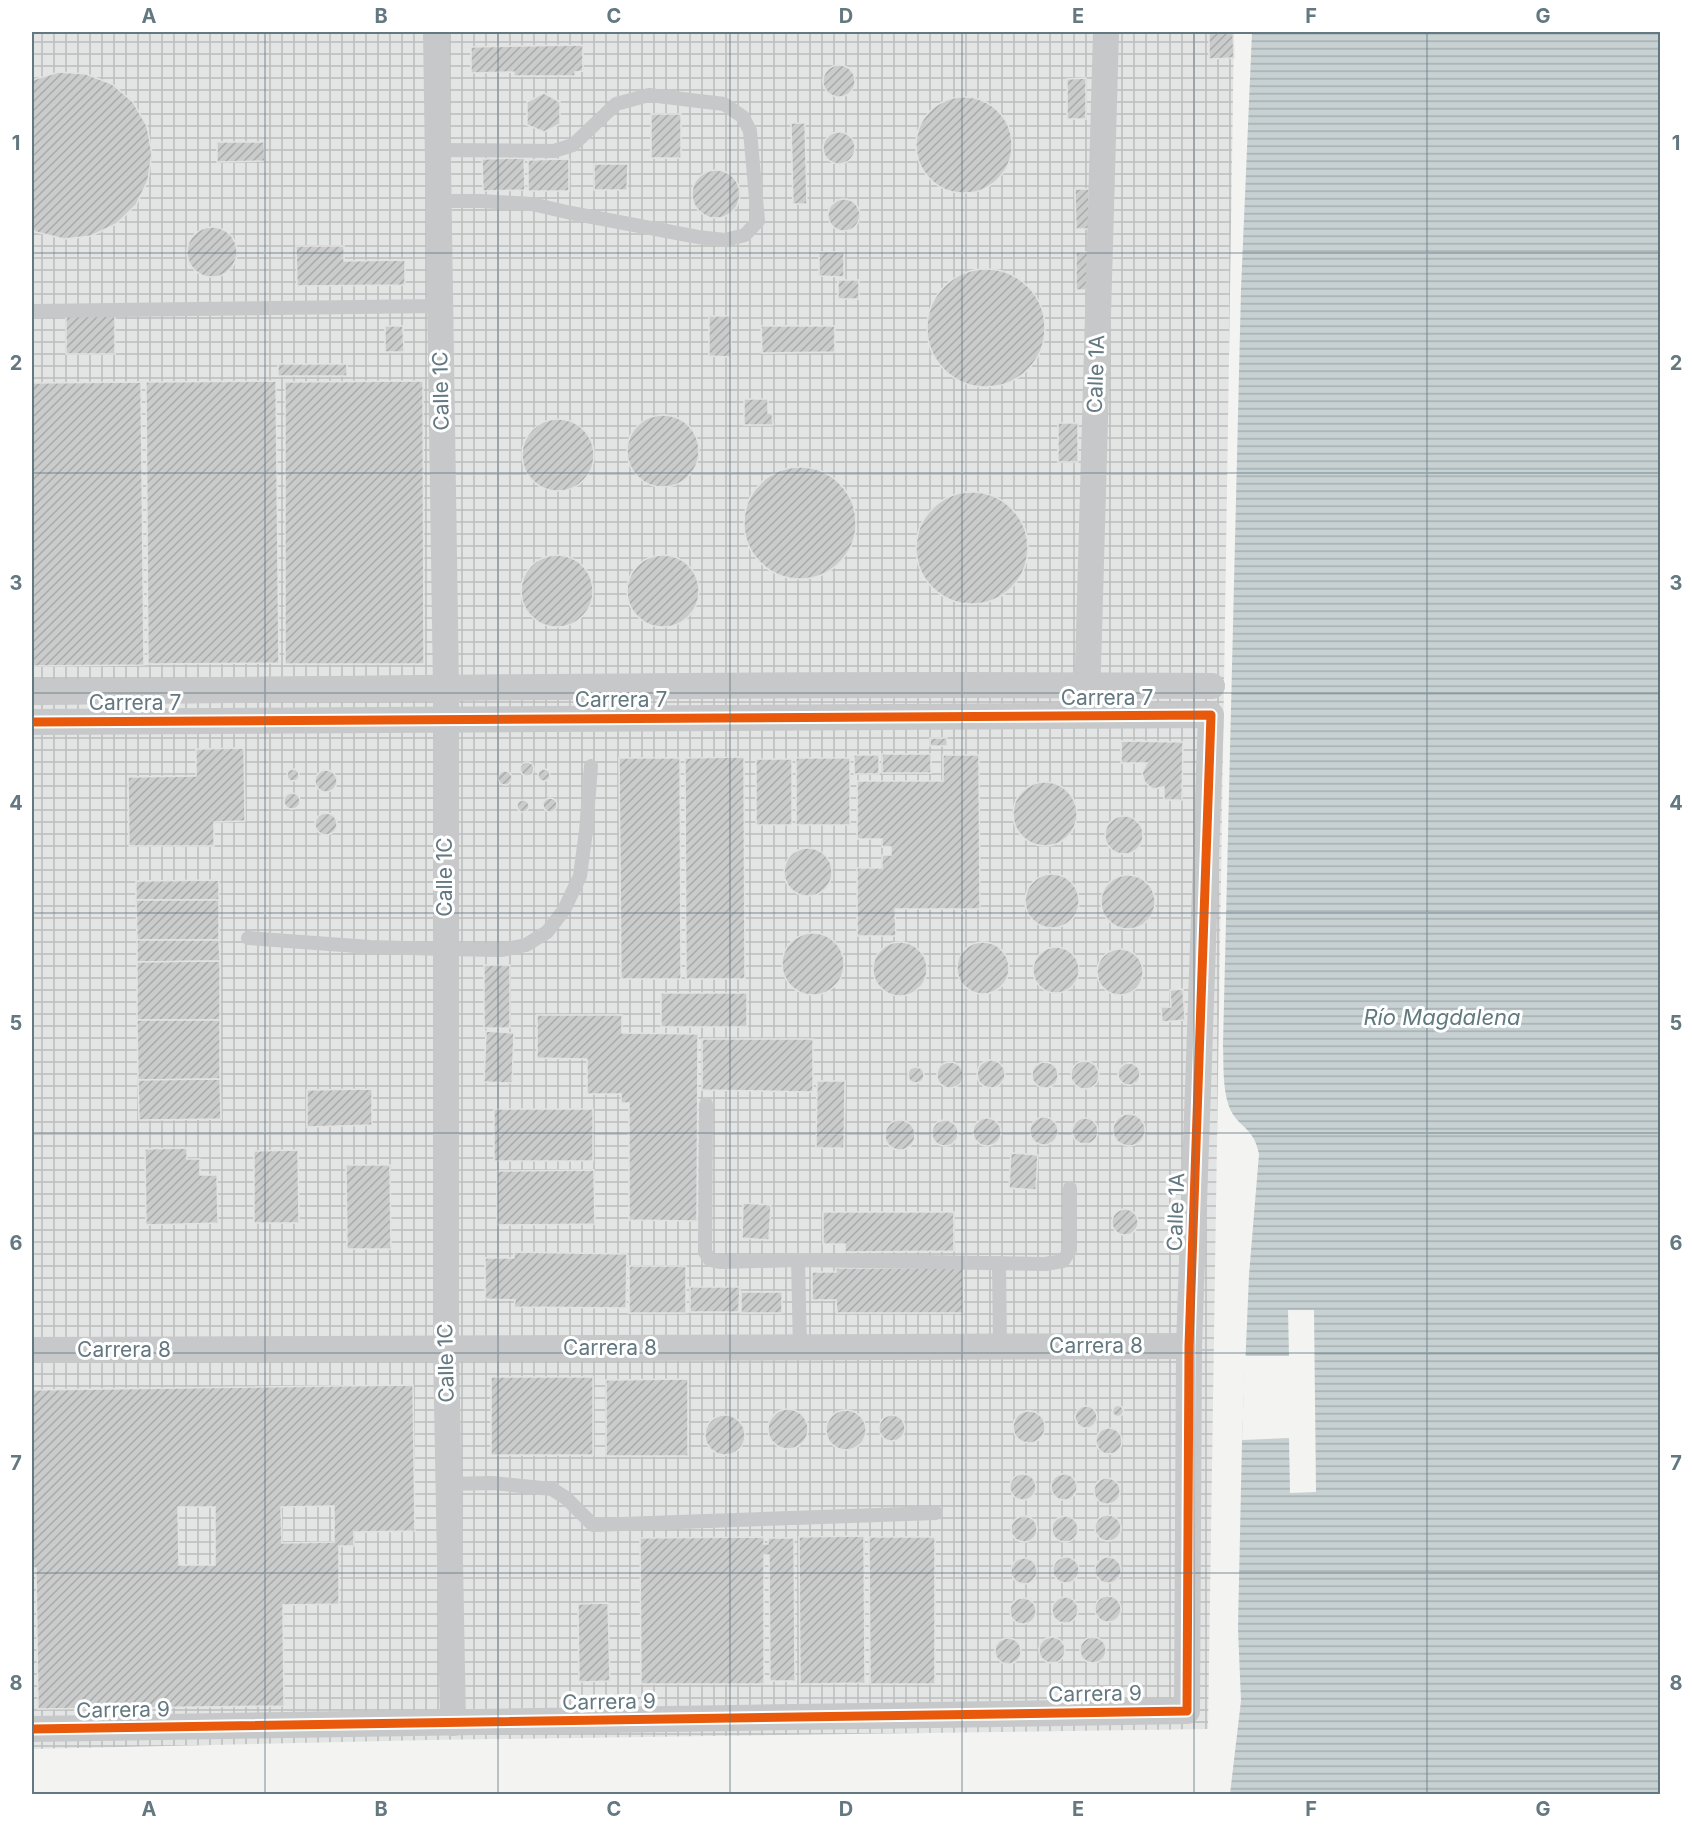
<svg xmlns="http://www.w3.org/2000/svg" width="1692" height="1826" font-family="Inter,sans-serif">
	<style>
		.industrial { fill: url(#industrial-grid) }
		.water { fill: url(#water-rules) }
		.pier { fill: #f3f3f1 }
		.building { fill: url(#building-hatch); stroke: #e2e2e1; stroke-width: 1.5; fill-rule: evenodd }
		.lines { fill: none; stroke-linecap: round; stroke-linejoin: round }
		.service { stroke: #c7c8c9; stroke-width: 14 }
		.minor { stroke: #c7c8c9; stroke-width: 26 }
		.cycleway-casing { stroke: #fff; stroke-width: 13 }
		.cycleway { stroke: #e8590c; stroke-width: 9 }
		.grid { fill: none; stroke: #637881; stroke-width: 1.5; stroke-opacity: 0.55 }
		.labels { text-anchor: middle; stroke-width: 6; stroke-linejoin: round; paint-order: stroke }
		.street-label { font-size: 21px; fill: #637881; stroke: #fff }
		.water-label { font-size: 22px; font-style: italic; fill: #5f7b7f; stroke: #fff }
		.neatline { fill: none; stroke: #637881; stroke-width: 2 }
		.grid-label { font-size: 20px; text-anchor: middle; font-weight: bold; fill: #637881 }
	</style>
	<defs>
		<pattern id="industrial-grid" width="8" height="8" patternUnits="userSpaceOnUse" patternTransform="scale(1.5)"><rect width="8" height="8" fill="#e3e4e4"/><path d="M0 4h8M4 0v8" fill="none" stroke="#bcbebe"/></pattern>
		<pattern id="water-rules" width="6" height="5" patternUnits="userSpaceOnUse" patternTransform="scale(1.5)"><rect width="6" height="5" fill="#c7d1d2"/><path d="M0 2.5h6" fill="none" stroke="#a5aeb0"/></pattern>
		<pattern id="building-hatch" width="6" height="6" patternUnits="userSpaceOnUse" patternTransform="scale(1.5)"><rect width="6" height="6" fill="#cacccc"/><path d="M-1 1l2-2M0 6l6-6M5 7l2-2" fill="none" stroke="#a8aaab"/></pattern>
	</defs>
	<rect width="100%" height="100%" fill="#f3f3f1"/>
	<!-- industrial -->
	<polygon class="industrial" points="32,32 1234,32 1208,1729 430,1740 32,1749"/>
	<!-- water -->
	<path class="water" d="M 1252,32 L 1660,32 L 1660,1794 L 1230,1794 L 1241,1701 L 1238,1628 L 1242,1440 L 1249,1275 L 1259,1154 C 1254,1128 1241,1129 1231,1111 C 1222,1092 1224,1066 1223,1045 L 1241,289 Z"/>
	<!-- pier -->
	<polygon class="pier" points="1288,1310 1314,1310 1316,1492 1290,1493 1289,1438 1242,1440 1245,1356 1289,1356"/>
	<!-- building -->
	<g class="building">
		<polygon points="1209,32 1233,32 1234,58 1209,59"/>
		<polygon points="583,45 583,71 575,72 575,76 514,76 514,72 471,73 471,47"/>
		<circle cx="839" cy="81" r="16"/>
		<polygon points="59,72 86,74 112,84 133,102 147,126 152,153 148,180 136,205 116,224 91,236 64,239 36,232 32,229 32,80"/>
		<polygon points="1086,78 1086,119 1067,119 1067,79"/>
		<polygon points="544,93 560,102 560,124 544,132 527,125 527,102"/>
		<circle cx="964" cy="145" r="48"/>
		<rect x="651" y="114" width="30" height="44"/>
		<polygon points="791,123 805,123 807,204 793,204"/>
		<circle cx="839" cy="148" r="16"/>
		<polygon points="217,142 264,142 265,161 217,162"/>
		<polygon points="524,158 525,190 483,191 482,159"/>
		<polygon points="569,159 569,191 528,191 528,160"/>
		<polygon points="594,164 628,164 627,190 594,190"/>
		<circle cx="716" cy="194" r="24"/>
		<polygon points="1075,189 1089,189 1089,229 1076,229"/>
		<circle cx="844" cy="215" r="16"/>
		<circle cx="212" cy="252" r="25"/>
		<polygon points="296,246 344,246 344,261 405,260 405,285 297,286"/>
		<polygon points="819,252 844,252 844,277 819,276"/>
		<rect x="1076" y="252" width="12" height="38"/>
		<circle cx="986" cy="328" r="59"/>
		<rect x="838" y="280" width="21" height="19"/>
		<rect x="66" y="314" width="49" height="40"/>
		<polygon points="709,316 731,316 731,357 709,356"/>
		<polygon points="385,326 403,326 404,352 385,352"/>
		<polygon points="761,326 835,326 835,352 762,353"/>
		<rect x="278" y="364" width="69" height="12"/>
		<polygon points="276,381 279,663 148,664 146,382"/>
		<polygon points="423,381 424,664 285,664 285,382"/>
		<polygon points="141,382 144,665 32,666 32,383"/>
		<polygon points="744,399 768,399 768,413 772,413 773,425 744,425"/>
		<circle cx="663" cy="451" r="36"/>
		<circle cx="558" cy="455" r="36"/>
		<rect x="1058" y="423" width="20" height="39"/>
		<circle cx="800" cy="523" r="56"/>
		<circle cx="972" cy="548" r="56"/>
		<circle cx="663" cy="591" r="36"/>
		<circle cx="557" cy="591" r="36"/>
		<rect x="930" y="738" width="17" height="8"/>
		<polygon points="1121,741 1183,742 1182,800 1164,800 1164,787 1153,789 1145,783 1142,773 1147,763 1121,763"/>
		<polygon points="244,748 245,821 214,822 214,846 129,846 128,777 196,776 196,749"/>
		<rect x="882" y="754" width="49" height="19"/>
		<rect x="854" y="755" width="25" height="19"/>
		<polygon points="943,755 979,755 980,909 895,909 896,936 857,936 857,868 882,868 882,855 891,855 891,847 882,847 882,839 857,839 857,781 943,781"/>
		<polygon points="744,757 745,979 686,979 685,758"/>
		<polygon points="619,758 680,758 681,979 621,979"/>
		<rect x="796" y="758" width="54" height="67"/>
		<rect x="756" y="759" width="36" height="66"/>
		<circle cx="527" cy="769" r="7"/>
		<circle cx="544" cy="775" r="6"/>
		<circle cx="293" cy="775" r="6"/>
		<circle cx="326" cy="781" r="11"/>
		<circle cx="505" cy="778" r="7"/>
		<circle cx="1045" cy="814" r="32"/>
		<circle cx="292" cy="801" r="8"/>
		<circle cx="550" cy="805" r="7"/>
		<circle cx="523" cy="806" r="6"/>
		<circle cx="326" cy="824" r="11"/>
		<circle cx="1124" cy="835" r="19"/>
		<circle cx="808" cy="872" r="24"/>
		<circle cx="1052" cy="901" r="27"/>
		<circle cx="1128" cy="902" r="27"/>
		<polygon points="219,880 219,900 136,900 136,881"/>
		<polygon points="136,900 219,900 219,940 137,940"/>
		<circle cx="813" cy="964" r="31"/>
		<polygon points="137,940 219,940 220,961 137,962"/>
		<circle cx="983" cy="968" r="26"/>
		<circle cx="900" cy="969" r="27"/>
		<circle cx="1056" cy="970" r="23"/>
		<circle cx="1120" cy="972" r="23"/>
		<polygon points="220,961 220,1020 137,1020 137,962"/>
		<rect x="484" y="965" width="26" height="63"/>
		<polygon points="1183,989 1185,1020 1162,1022 1161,1007 1171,1007 1170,990"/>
		<rect x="661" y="993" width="86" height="34"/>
		<polygon points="537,1015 622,1015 622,1033 698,1034 697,1221 629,1220 629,1103 621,1103 621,1094 587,1094 587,1059 537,1058"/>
		<polygon points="137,1020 220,1020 220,1079 138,1080"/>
		<polygon points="486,1031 514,1033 512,1083 484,1082"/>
		<polygon points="702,1039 813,1039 813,1092 702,1090"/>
		<circle cx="991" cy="1074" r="14"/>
		<circle cx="1085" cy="1075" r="14"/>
		<circle cx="950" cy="1075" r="13"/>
		<circle cx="1045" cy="1075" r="13"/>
		<circle cx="1129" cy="1074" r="11"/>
		<circle cx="916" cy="1075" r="8"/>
		<polygon points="220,1079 221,1119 139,1120 138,1080"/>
		<polygon points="817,1081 845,1081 844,1148 816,1148"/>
		<polygon points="372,1089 372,1125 307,1127 307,1090"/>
		<rect x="494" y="1109" width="99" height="52"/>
		<circle cx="1129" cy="1130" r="16"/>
		<circle cx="1044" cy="1131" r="14"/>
		<circle cx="1085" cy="1131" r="13"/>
		<circle cx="987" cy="1132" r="14"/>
		<circle cx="945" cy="1133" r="13"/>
		<circle cx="900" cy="1135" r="15"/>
		<polygon points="187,1148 187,1159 200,1159 200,1175 217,1175 218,1223 146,1225 145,1149"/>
		<polygon points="298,1150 299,1223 254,1223 254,1151"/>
		<polygon points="1011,1153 1038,1155 1036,1190 1009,1188"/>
		<polygon points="346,1165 390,1165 391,1249 347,1249"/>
		<polygon points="594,1170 595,1224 497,1225 497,1171"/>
		<polygon points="743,1203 771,1205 769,1240 742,1238"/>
		<circle cx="1125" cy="1222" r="13"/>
		<polygon points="823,1212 954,1212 954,1251 845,1252 845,1244 823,1244"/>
		<polygon points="514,1252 627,1254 626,1308 514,1307 515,1300 485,1299 485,1258 514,1258"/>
		<rect x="629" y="1266" width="57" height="47"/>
		<polygon points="836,1268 963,1268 963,1313 837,1313 836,1300 812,1300 812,1272 836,1272"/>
		<polygon points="690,1287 740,1287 739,1312 690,1312"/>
		<rect x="741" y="1292" width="41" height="21"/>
		<rect x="491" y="1377" width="102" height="78"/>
		<polygon points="688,1379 688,1456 606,1456 606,1380"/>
		<path d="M 413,1385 L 415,1531 L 354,1532 L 354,1546 L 339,1546 L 339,1604 L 283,1605 L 284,1706 L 38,1709 L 36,1568 L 32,1568 L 32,1390 ZM 334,1506 L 334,1542 L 282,1543 L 281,1507 ZM 178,1507 L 215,1507 L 215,1565 L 179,1565 Z"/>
		<circle cx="1118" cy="1411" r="5.5"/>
		<circle cx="1086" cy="1417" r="11"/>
		<circle cx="788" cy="1429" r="20"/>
		<circle cx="846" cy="1430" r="20"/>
		<circle cx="1029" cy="1427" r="16"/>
		<circle cx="892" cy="1428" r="13"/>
		<circle cx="725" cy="1435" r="20"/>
		<circle cx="1109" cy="1441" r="13"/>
		<circle cx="1023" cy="1487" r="13"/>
		<circle cx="1064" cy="1487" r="13"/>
		<circle cx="1107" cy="1491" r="13"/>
		<circle cx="1108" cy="1528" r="13"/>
		<circle cx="1065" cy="1529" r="13"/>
		<circle cx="1024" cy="1529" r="13"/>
		<polygon points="864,1536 865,1683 800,1684 799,1537"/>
		<polygon points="764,1537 764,1544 768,1544 768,1538 794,1538 795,1681 770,1681 769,1555 764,1555 764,1684 641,1684 640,1538"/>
		<polygon points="869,1537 935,1537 935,1684 870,1684"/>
		<circle cx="1108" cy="1570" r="13"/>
		<circle cx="1066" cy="1570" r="13"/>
		<circle cx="1024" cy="1571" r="13"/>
		<circle cx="1108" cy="1609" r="13"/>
		<circle cx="1065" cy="1610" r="13"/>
		<circle cx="1023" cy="1611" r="13"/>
		<polygon points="608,1603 610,1681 579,1682 578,1604"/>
		<circle cx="1052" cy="1650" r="13"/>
		<circle cx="1093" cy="1650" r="13"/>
		<circle cx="1008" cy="1651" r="13"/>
	</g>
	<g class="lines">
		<!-- service -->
		<g class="service">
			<polyline points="438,150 554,151 573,145 616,104 649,95 724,104 743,117 750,131 758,221 745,235 725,240 698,237 571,213 532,204 480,201 438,201"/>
			<polyline points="32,311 440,306"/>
			<polyline points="248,938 370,947 445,949 502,950 526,945 547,932 564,910 580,876 586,831 591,766"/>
			<polyline points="706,1104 705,1252 710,1260 720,1262 798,1260 1045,1264 1063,1261 1070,1250 1070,1188"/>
			<polyline points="798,1260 800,1347"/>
			<polyline points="999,1263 1000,1346"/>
			<polyline points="448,1484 492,1483 552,1489 566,1498 593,1525 936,1513"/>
		</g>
		<!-- minor -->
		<g class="minor">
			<polyline points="436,32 446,688 446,1348 453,1723"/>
			<path d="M 32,692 C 425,688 819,683 1212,686"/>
			<polyline points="1087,703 1106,32"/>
			<polyline points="32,722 1211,715 1189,1346 1187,1711 32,1729"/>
			<polyline points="32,1350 1189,1346"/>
		</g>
		<defs>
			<polyline id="cycleway" points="32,722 1211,715 1189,1346 1187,1711 32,1729"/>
		</defs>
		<!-- cycleway casing -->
		<use href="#cycleway" class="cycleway-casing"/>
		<!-- cycleway -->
		<use href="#cycleway" class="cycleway"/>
	</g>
	<!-- grid -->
	<path class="grid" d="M 265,32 L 265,1794M 498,32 L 498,1794M 730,32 L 730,1794M 962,32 L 962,1794M 1194,32 L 1194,1794M 1427,32 L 1427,1794M 32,253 L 1660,253M 32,473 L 1660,473M 32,693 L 1660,693M 32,913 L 1660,913M 32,1133 L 1660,1133M 32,1353 L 1660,1353M 32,1573 L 1660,1573"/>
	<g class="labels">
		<!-- street labels -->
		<g class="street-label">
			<text transform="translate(1096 374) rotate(-88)" y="7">Calle 1A</text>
			<text transform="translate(441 391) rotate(-91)" y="7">Calle 1C</text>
			<text x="1107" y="705">Carrera 7</text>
			<text x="621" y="707">Carrera 7</text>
			<text x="135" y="710">Carrera 7</text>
			<text transform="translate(445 877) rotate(-90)" y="7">Calle 1C</text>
			<text transform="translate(1176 1212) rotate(-88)" y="7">Calle 1A</text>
			<text x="1096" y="1353">Carrera 8</text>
			<text x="610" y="1355">Carrera 8</text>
			<text x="124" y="1357">Carrera 8</text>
			<text transform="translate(446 1363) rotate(-91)" y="7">Calle 1C</text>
			<text transform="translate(1095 1694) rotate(-1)" y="7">Carrera 9</text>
			<text transform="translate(609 1702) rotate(-1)" y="7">Carrera 9</text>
			<text transform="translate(123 1710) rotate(-1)" y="7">Carrera 9</text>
		</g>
		<!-- water labels -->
		<g class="water-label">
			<text x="1442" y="1025">Río Magdalena</text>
		</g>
	</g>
	<!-- border -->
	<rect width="1692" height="1826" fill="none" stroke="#ffffff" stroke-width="66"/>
	<rect x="33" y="33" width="1626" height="1760" class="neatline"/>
	<g class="grid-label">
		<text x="149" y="23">A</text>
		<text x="381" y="23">B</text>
		<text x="614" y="23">C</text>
		<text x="846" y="23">D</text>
		<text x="1078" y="23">E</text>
		<text x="1311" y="23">F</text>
		<text x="1543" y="23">G</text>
		<text x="16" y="150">1</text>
		<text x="1676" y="150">1</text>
		<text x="16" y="370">2</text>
		<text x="1676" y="370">2</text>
		<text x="16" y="590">3</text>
		<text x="1676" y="590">3</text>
		<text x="16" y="810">4</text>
		<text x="1676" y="810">4</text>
		<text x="16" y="1030">5</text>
		<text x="1676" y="1030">5</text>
		<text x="16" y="1250">6</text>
		<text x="1676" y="1250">6</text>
		<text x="16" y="1470">7</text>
		<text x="1676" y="1470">7</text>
		<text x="16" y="1690">8</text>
		<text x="1676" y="1690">8</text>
		<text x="149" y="1816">A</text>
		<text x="381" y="1816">B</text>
		<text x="614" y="1816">C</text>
		<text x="846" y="1816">D</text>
		<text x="1078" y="1816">E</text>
		<text x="1311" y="1816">F</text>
		<text x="1543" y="1816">G</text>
	</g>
</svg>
